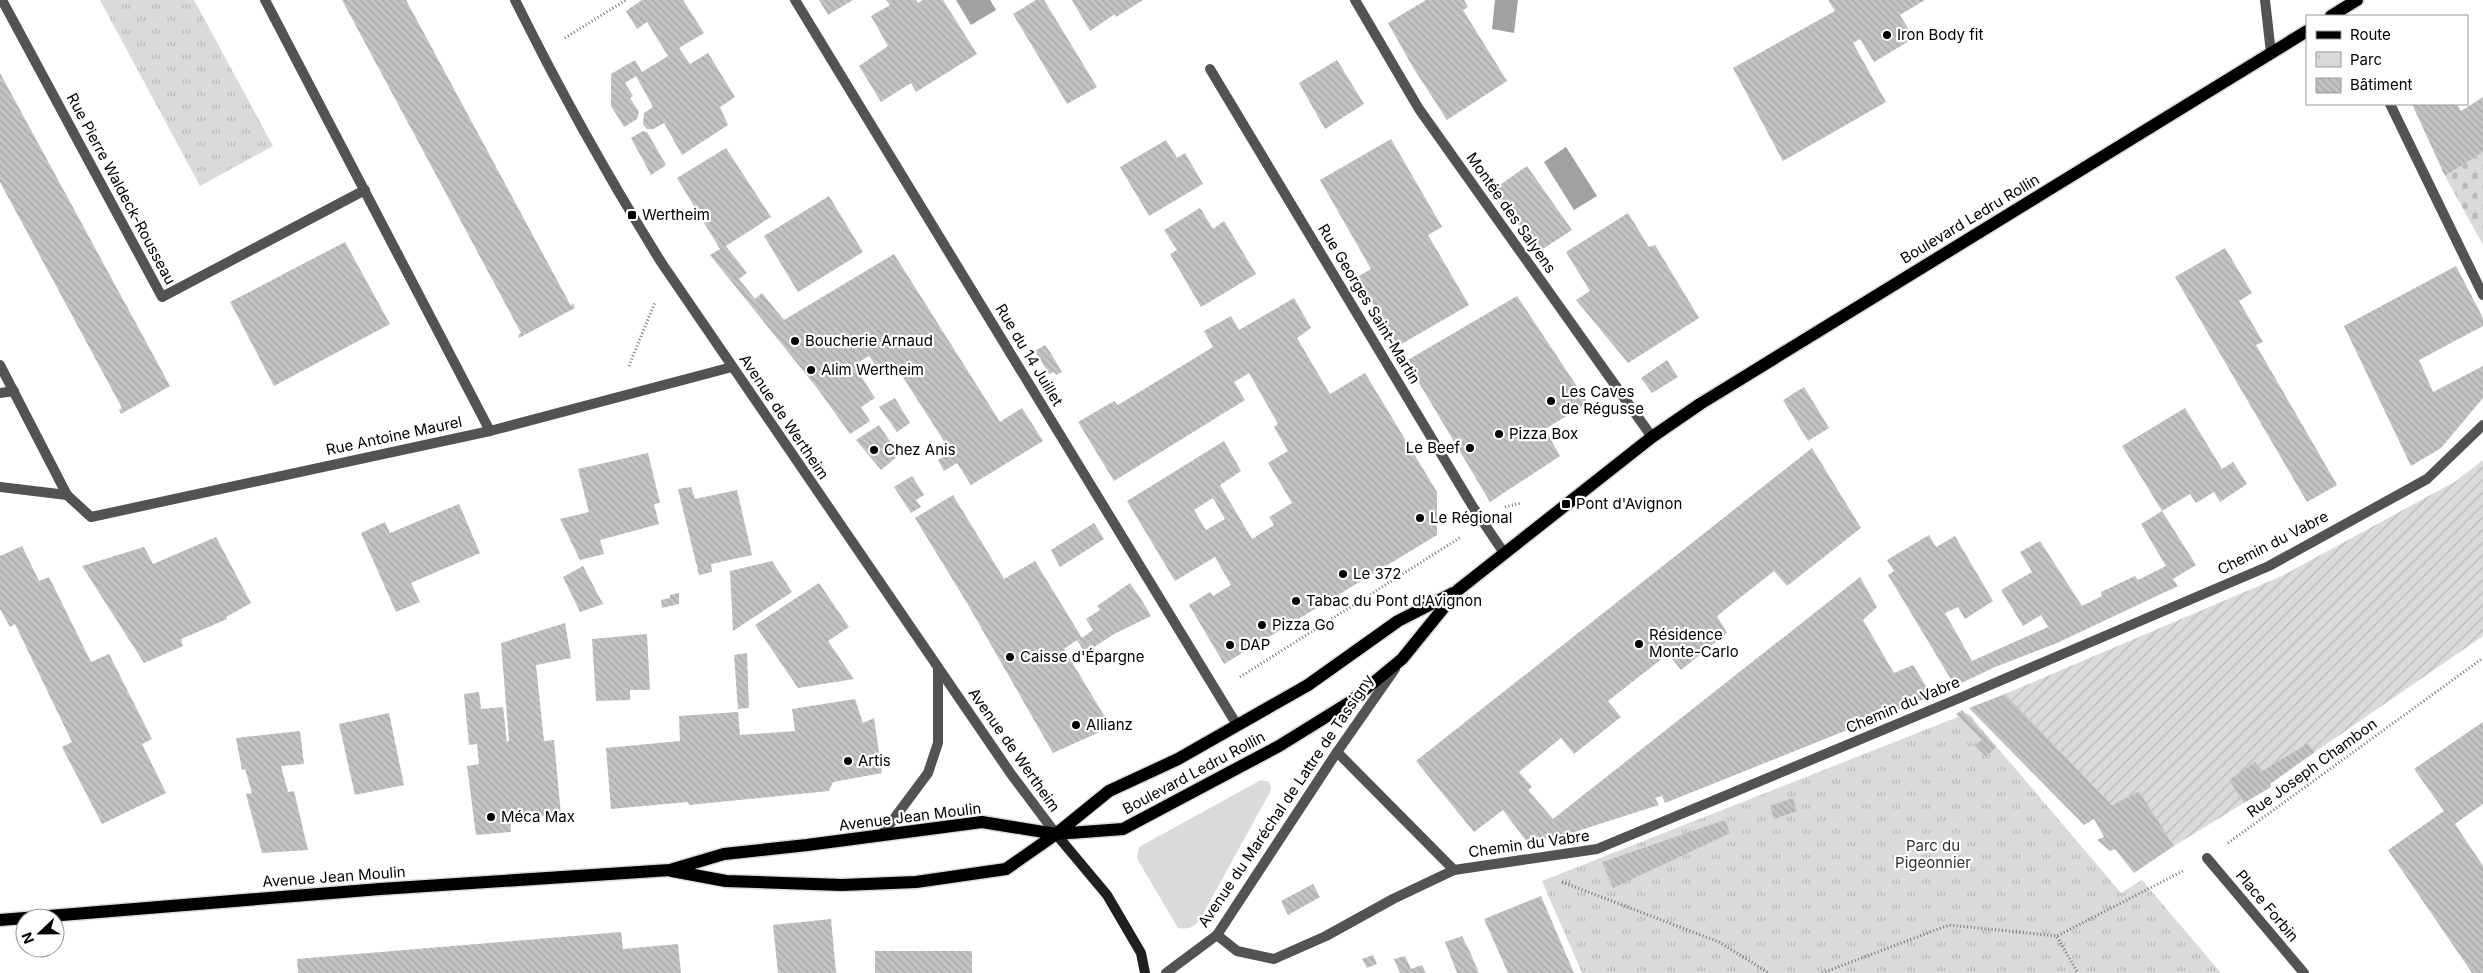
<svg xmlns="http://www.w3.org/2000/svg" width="2483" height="973" font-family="Inter,sans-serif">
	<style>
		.grass { fill: #dadada }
		.cemetery { fill: url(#cemetery-stones) }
		.park { fill: url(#park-tufts) }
		.garden { fill: url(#garden-furrows) }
		.water { fill: #a1a1a1 }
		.building { fill: url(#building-back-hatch); fill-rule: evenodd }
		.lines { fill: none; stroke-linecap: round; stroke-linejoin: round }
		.primary-casing { stroke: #dbdbdb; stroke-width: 15 }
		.path { stroke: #757575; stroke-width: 3; stroke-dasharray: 1 2.5; stroke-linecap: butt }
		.service { stroke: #535353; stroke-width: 10 }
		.minor { stroke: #535353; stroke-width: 10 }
		.tertiary { stroke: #535353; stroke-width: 10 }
		.secondary { stroke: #202020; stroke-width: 10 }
		.primary { stroke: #000; stroke-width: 12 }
		.poi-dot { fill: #000; stroke: #fff; stroke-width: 2 }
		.labels { text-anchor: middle; stroke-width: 4.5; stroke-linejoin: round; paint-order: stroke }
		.poi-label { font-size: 15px; fill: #000; stroke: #fff; text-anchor: start }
		.street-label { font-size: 15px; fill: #000; stroke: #fff }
		.park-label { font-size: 15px; fill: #313131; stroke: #fff }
	</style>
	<defs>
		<pattern id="cemetery-stones" width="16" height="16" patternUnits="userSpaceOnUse" patternTransform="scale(1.25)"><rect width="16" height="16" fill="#dadada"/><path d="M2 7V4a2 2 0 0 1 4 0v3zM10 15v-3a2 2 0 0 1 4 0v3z" fill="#b9b9b9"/></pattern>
		<pattern id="park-tufts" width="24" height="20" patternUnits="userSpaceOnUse" patternTransform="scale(1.25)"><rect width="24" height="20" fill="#dadada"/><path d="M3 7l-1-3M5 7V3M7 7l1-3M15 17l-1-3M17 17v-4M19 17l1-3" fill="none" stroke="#b9b9b9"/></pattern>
		<pattern id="garden-furrows" width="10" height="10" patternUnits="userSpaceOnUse" patternTransform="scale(1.25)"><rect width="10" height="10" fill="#dadada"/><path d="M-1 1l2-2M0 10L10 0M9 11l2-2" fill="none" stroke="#b9b9b9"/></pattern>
		<pattern id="building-back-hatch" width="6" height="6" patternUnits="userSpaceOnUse" patternTransform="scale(1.25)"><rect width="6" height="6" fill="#c3c3c3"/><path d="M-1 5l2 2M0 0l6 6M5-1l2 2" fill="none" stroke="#a6a6a6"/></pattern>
	</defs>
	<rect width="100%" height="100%" fill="#fff"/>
	<!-- grass -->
	<path class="grass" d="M 1261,780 L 1269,782 L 1271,788 L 1270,792 L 1203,914 C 1196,926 1191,930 1178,928 L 1139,862 L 1137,857 L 1139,847 Z"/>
	<!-- cemetery -->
	<polygon class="cemetery" points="2483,152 2483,245 2445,176"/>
	<!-- park -->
	<g class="park">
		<polygon points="100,0 194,0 273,146 200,186"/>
		<polygon points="1968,713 2121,893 2142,880 2221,973 1582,973 1542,881"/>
	</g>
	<!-- garden -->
	<polygon class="garden" points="2483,460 2483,636 2315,752 2308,743 2262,771 2254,763 2229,780 2244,803 2174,846 2139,791 2112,805 2005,694 2282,576 2456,481"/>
	<!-- water -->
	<g class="water">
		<polygon points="956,0 990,0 996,10 971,25"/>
		<polygon points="1495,0 1518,0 1514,33 1492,29"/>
		<polygon points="1566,147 1597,196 1574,210 1544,162"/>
	</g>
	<!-- building -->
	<g class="building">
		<polygon points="342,0 406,0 571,306 573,303 575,308 519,338 518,335 521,333"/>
		<polygon points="642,0 683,0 704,33 679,48 690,64 708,53 735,97 720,107 728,125 682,155 664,123 653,129 647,129 643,124 644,113 653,107 636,76 625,83 633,96 630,98 639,112 637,119 624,127 611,106 611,74 635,60 642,72 668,56 647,22 637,29 626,11"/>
		<polygon points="819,0 853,0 828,15"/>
		<polygon points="886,0 916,0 918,3 923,0 943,0 977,54 916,92 911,83 881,102 859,66 888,46 871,16 890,5"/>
		<polygon points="1036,0 1044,0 1097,87 1067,104 1013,14"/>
		<polygon points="1072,0 1143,0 1116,17 1115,14 1090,31"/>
		<polygon points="1426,0 1464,0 1468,7 1463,10 1507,81 1447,120 1414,69 1388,23"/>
		<polygon points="1828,0 1925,0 1900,15 1914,38 1874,62 1860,39 1853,43 1886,102 1783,161 1733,68 1835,11"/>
		<polygon points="1337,60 1364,104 1325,129 1299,83"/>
		<polygon points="0,73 170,386 121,414 119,410 122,408 0,182"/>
		<polygon points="2483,97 2483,152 2445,176 2412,104 2457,104 2461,111"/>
		<polygon points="643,131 647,132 666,165 651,175 631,138"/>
		<polygon points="1391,139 1442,227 1428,235 1469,305 1398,346 1357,277 1371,269 1320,180"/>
		<polygon points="1166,140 1177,158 1185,153 1203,184 1149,216 1120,167"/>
		<polygon points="726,148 771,217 726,246 747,273 739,279 755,299 762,293 784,320 894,254 1000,422 1022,408 1043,441 971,485 957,463 944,471 938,460 951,452 897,368 883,376 869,356 854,365 875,398 861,407 870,421 850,434 817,388 710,255 720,249 677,178"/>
		<polygon points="1527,166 1572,230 1538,252 1494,189"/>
		<polygon points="829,196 863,252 798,292 764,236"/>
		<polygon points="1200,208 1213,229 1224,221 1256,274 1201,307 1170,254 1177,250 1164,230"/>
		<polygon points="1628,213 1649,247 1655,245 1699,318 1628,363 1576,300 1590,291 1566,252"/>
		<polygon points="345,242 390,324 274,386 230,302"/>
		<polygon points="2225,248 2252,293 2239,301 2263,342 2256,345 2337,485 2307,502 2175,277"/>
		<polygon points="2456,266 2483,318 2483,326 2419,360 2433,392 2483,366 2483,398 2441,448 2411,466 2344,326"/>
		<polygon points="1517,296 1588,403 1545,429 1560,456 1490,502 1406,361"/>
		<path d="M 1294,298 L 1311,328 L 1297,338 L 1330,394 L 1365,373 L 1437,492 L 1437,535 L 1224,664 L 1189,605 L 1210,592 L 1213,596 L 1231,585 L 1215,557 L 1175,581 L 1127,501 L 1224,441 L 1241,471 L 1220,485 L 1252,539 L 1274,525 L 1269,517 L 1292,503 L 1268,463 L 1288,451 L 1274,427 L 1278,424 L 1249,373 L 1234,382 L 1245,400 L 1114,481 L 1078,422 L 1114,401 L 1118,405 L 1213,347 L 1204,331 L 1231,316 L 1239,330 ZM 1213,498 L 1225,519 L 1206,530 L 1194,510 Z"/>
		<polygon points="1045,345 1050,352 1062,372 1056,375 1054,372 1049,374 1035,351"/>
		<polygon points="1667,360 1678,377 1652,393 1641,378"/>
		<polygon points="1804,387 1829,428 1808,441 1783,400"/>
		<polygon points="895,398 910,423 897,432 879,407"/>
		<polygon points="2185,408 2222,469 2233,462 2247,484 2220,502 2214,492 2196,503 2190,494 2162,511 2122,446"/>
		<polygon points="879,425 899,455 881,470 856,440"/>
		<polygon points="1812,448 1861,528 1787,586 1774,571 1717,616 1727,633 1681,670 1668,654 1608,701 1621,717 1574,754 1561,738 1519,772 1532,787 1528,790 1553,819 1860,577 1877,607 1863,620 1894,673 1913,665 1932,696 1665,803 1662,796 1655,798 1659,805 1562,836 1527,842 1503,810 1474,832 1416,761"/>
		<polygon points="648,453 660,503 654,504 659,524 600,540 604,554 580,560 560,519 589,512 578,469"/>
		<polygon points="912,476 924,495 916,500 921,507 911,513 894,487"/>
		<polygon points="691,487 695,499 737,490 752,555 711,564 712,572 699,575 678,489"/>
		<polygon points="953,495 1004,579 1035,561 1082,638 1093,630 1086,619 1100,610 1097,606 1130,583 1141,599 1151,616 1114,634 1085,653 1077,640 1064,649 1111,727 1053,753 967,603 915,518"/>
		<polygon points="459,504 480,553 411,583 420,602 396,612 361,533 385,522 390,533"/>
		<polygon points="2162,511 2196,565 2173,579 2178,586 2057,643 1995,667 1955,686 1888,575 1894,571 1887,560 1929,535 1936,547 1955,536 1993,601 1965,619 1958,607 1945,613 1972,661 2048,627 2041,615 2023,626 2001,590 2032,572 2020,552 2040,541 2082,606 2102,596 2101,592 2135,576 2138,580 2166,566 2141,524"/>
		<polygon points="1094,523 1104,539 1060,567 1051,550"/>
		<polygon points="216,537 251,603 226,617 227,619 181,639 183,646 144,663 82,566 144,547 153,564"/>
		<polygon points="22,546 39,581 49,577 91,662 109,654 152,739 142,744 166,793 102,824 62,747 72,742 15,624 10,627 0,609 0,556"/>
		<polygon points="772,561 792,592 733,631 730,571"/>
		<polygon points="583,566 603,604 580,612 563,577"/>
		<polygon points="819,583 849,627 828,641 854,679 798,688 755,625"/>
		<polygon points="679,593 679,604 662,608 661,600 670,598 670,595"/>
		<polygon points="565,623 571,658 536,665 544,741 554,740 561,815 510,818 511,832 476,835 467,766 479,764 477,744 469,745 464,694 479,692 481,709 503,707 507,742 509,741 501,643"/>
		<polygon points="647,634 650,690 630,690 630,700 596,701 592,639"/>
		<polygon points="747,653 749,708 738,709 734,655"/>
		<polygon points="2005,694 2112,805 2139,791 2174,846 2134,873 2115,849 2110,851 2097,840 2104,837 2094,819 2084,825 1969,708"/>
		<polygon points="855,699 863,723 874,718 882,773 833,782 829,791 689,805 688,802 611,809 606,748 680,741 679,716 738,712 740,735 795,731 792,709"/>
		<polygon points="1962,710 1996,747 1986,757 1975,745 1982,740 1956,714"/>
		<polygon points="389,713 404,785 355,795 339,724"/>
		<polygon points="2483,722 2483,804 2455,824 2483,866 2483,973 2472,973 2388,850 2444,811 2414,769"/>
		<polygon points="300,731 304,764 281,766 288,792 294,791 308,850 262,853 246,794 252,793 245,769 242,770 236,738"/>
		<polygon points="2308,743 2315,752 2270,784 2271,787 2244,803 2229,780 2255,762 2262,771"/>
		<polygon points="1793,798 1797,811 1774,819 1770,806"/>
		<polygon points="1725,820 1730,833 1613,888 1602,862"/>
		<polygon points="1313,884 1320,897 1288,915 1281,901"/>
		<polygon points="1541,896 1574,973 1508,973 1484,919"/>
		<polygon points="831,919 836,973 778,973 773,925"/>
		<polygon points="621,932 623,949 678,944 681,973 298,973 297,959"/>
		<polygon points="1462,936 1469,950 1479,973 1457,973 1445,942"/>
		<rect x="875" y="951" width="97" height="22"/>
		<polygon points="1373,955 1377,964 1367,968 1362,959"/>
		<polygon points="1405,956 1411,969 1422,965 1426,973 1400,973 1394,959"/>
	</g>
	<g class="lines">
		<defs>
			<g id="primary">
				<polyline points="2331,16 2357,0"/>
				<polyline points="672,871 726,881 842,885 916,882 1006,869 1056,834 1109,791 1178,759 1308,685 1398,621 1453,593"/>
				<polyline points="0,920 380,889 670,870 724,854 807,845 982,822 1056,834 1123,829 1279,746 1350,702 1402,659 1458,590 1652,437 1700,404 2307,31"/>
			</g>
		</defs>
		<!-- primary casing -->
		<use href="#primary" class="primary-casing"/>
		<!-- path -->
		<g class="path">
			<polyline points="565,38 626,0"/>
			<polyline points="629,366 655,302"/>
			<polyline points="1505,507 1521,503"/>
			<polyline points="1240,677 1461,537"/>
			<polyline points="2228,843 2483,658"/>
			<polyline points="1562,882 1719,942 1769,973"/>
			<polyline points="2057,937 2078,973"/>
			<polyline points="1822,973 1949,925 2057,936 2183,871"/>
		</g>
		<!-- service -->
		<g class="service">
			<polyline points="2,0 162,297 365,190"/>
			<polyline points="265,0 490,431"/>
			<polyline points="2265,0 2271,53"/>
			<polyline points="0,393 14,391"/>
		</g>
		<!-- minor -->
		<g class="minor">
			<polyline points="795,0 1237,725"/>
			<polyline points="1355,0 1419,109 1652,437"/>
			<polyline points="1210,69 1473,507 1504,553"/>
			<polyline points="2390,104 2483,295"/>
			<polyline points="0,365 67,495 91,517 490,431 732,367"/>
			<polyline points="0,487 67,495"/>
			<polyline points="1337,752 1454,870 1597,849 1962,697 2269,566 2427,479 2483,425"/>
			<polyline points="2207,858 2304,973"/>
			<polyline points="1217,935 1237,951 1274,959 1326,936 1393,899 1454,870"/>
			<polyline points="1166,973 1217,935 1337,752 1395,669"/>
		</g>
		<!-- tertiary -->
		<g class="tertiary">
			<path d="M 515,0 C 559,89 608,177 661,262 L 1011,774 L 1056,834"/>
			<polyline points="881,836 928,773 938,743 938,667"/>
		</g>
		<!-- secondary -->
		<polyline class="secondary" points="1056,834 1107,895 1141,953 1145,973"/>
		<!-- primary -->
		<use href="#primary" class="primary"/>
	</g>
	<!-- markers -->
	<g class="poi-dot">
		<circle cx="1887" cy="35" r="5"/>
		<rect x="627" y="210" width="10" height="10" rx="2.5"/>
		<circle cx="795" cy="341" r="5"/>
		<circle cx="811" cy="370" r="5"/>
		<circle cx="1551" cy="401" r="5"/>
		<circle cx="1499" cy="434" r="5"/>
		<circle cx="1470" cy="448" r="5"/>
		<circle cx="874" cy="450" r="5"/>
		<rect x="1561" y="499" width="10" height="10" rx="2.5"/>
		<circle cx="1420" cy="518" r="5"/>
		<circle cx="1343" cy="574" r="5"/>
		<circle cx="1296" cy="601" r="5"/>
		<circle cx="1262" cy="625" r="5"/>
		<circle cx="1639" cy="644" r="5"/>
		<circle cx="1230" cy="645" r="5"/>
		<circle cx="1010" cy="657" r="5"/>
		<circle cx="1076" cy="725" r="5"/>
		<circle cx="848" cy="761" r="5"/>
		<circle cx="491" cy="817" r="5"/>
	</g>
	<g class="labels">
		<!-- poi labels -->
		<g class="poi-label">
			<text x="1897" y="40">Iron Body fit</text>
			<text x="642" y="220">Wertheim</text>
			<text x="805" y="346">Boucherie Arnaud</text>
			<text x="821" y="375">Alim Wertheim</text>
			<text x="1561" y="397">Les Caves<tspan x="1561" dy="17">de Régusse</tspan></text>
			<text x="1509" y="439">Pizza Box</text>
			<text x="1460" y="453" text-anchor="end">Le Beef</text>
			<text x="884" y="455">Chez Anis</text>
			<text x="1576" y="509">Pont d'Avignon</text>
			<text x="1430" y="523">Le Régional</text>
			<text x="1353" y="579">Le 372</text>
			<text x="1306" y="606">Tabac du Pont d'Avignon</text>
			<text x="1272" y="630">Pizza Go</text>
			<text x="1649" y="640">Résidence<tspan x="1649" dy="17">Monte-Carlo</tspan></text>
			<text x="1240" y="650">DAP</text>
			<text x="1020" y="662">Caisse d'Épargne</text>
			<text x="1086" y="730">Allianz</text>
			<text x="858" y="766">Artis</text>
			<text x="501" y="822">Méca Max</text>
		</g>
		<!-- street labels -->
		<g class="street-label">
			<text transform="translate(121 189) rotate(62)" y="5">Rue Pierre Waldeck-Rousseau</text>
			<text transform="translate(1511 213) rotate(55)" y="5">Montée des Salyens</text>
			<text transform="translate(1970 219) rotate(-31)" y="5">Boulevard Ledru Rollin</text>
			<text transform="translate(1369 304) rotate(59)" y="5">Rue Georges Saint-Martin</text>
			<text transform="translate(1029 355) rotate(59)" y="5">Rue du 14 Juillet</text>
			<text transform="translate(784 417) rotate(56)" y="5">Avenue de Wertheim</text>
			<text transform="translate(394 436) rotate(-12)" y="5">Rue Antoine Maurel</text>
			<text transform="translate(2273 543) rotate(-27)" y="5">Chemin du Vabre</text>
			<text transform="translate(1903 705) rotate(-23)" y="5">Chemin du Vabre</text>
			<text transform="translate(1014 750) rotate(55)" y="5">Avenue de Wertheim</text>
			<text transform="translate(2312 768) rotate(-36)" y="5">Rue Joseph Chambon</text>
			<text transform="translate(1194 773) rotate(-28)" y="5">Boulevard Ledru Rollin</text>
			<text transform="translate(1286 801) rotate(-56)" y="5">Avenue du Maréchal de Lattre de Tassigny</text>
			<text transform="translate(910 817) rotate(-7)" y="5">Avenue Jean Moulin</text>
			<text transform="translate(1529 844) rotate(-8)" y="5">Chemin du Vabre</text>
			<text transform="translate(334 877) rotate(-4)" y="5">Avenue Jean Moulin</text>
			<text transform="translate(2267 906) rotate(50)" y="5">Place Forbin</text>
		</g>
		<!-- park labels -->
		<g class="park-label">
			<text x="1933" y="851">Parc du<tspan x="1933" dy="17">Pigeonnier</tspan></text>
		</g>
	</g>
	<!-- legend -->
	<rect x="2306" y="15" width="162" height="90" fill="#ffffff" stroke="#999999"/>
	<rect x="2316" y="31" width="25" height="8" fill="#000000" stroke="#999999"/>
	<text x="2350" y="40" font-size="15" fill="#000000">Route</text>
	<rect x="2316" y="52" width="25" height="15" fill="url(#park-tufts)" stroke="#999999"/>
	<text x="2350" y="65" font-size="15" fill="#000000">Parc</text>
	<rect x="2316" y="78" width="25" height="15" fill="url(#building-back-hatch)" stroke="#999999"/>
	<text x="2350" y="90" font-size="15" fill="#000000">Bâtiment</text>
	<!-- north arrow -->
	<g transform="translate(40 933) rotate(248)"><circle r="24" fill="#ffffff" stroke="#999999"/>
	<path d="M0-4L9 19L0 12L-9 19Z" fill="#000000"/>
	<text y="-8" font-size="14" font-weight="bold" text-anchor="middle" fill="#000000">N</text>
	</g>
</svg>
